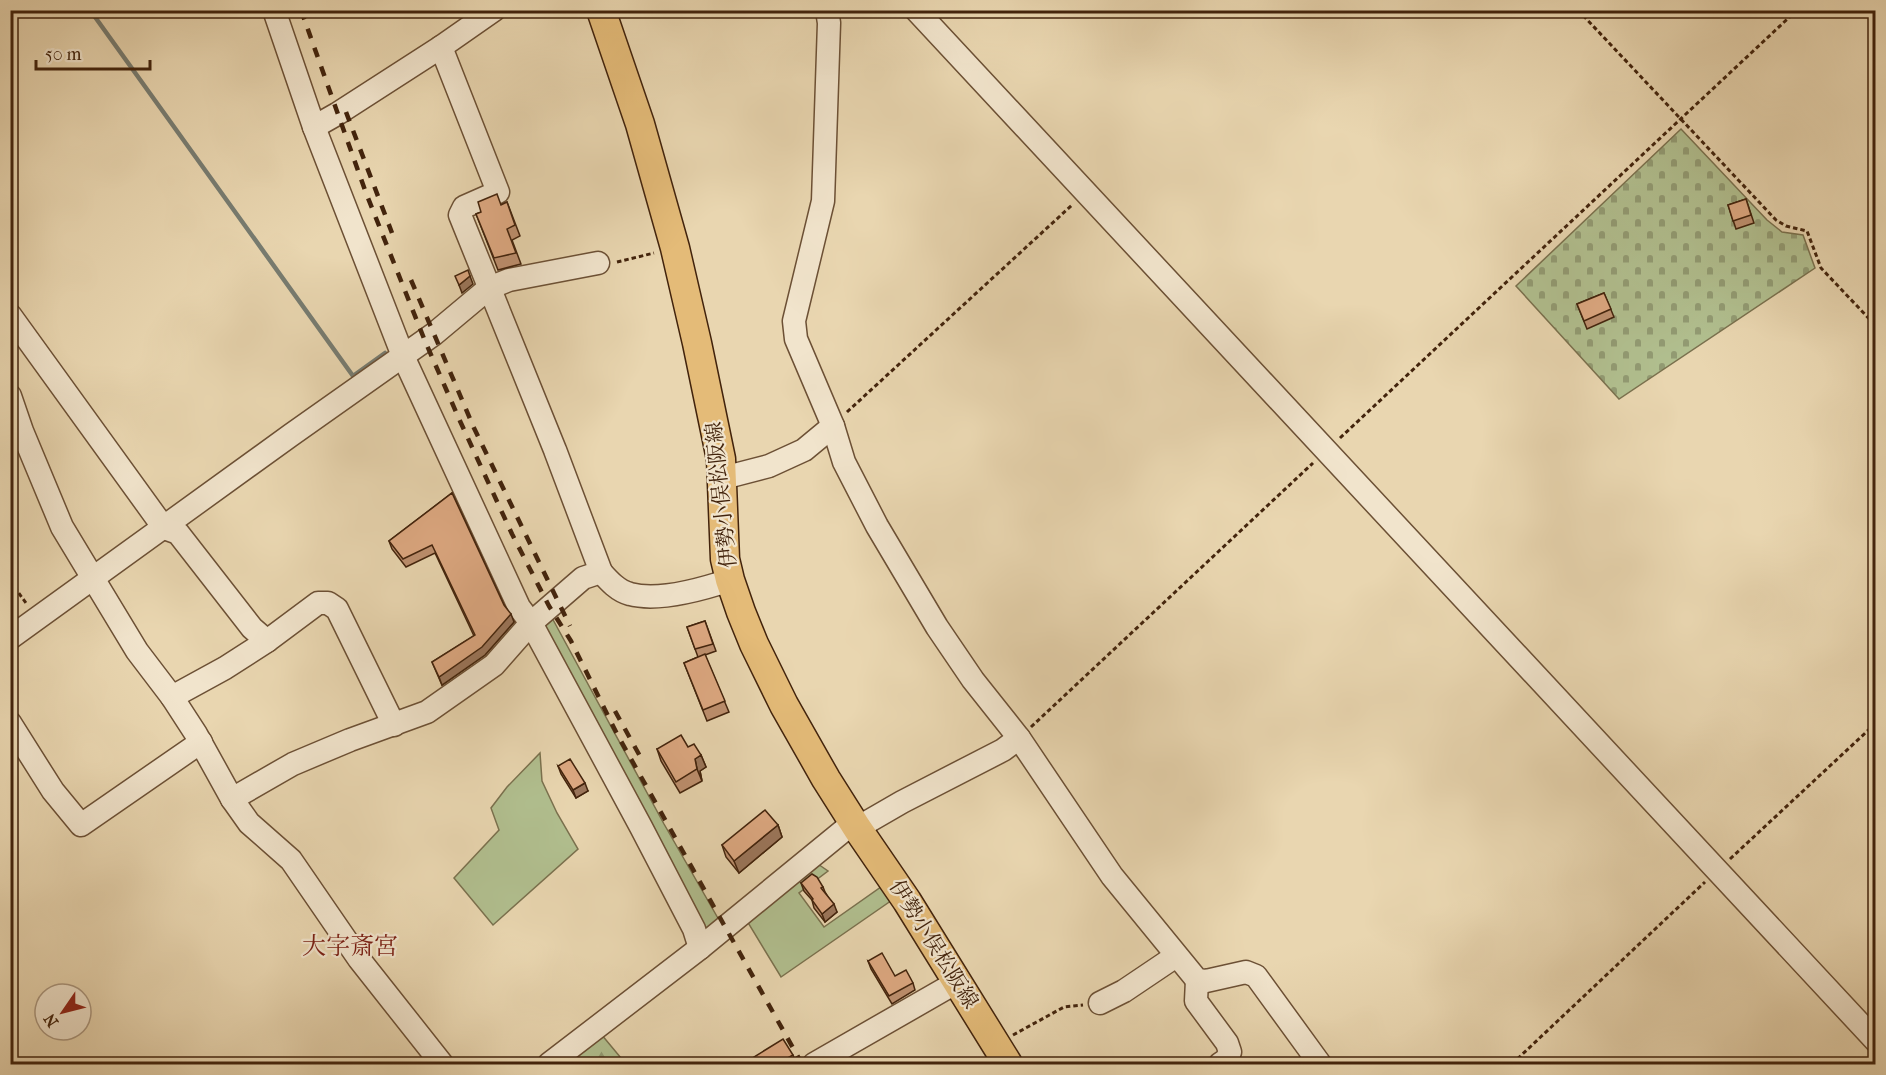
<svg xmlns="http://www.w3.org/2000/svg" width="1886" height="1075" font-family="'IM FELL French Canon','Noto Serif JP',serif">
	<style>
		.green { fill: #b1bf8f; stroke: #7a714e; stroke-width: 1.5 }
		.forest { fill: url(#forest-firs); stroke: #7a714e; stroke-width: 1.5 }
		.cemetery { fill: url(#cemetery-stones); stroke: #7a714e; stroke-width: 1.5 }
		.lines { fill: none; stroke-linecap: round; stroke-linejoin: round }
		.stream { stroke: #777c71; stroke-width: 4.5 }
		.minor-casing { stroke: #6c5035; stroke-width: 25 }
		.major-casing { stroke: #42230c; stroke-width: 31 }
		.path { stroke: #42230c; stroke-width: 3; stroke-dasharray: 4.5 3; stroke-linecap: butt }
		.minor { stroke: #f1e4cc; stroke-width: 22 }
		.major { stroke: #e4bb78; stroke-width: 28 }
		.rail { stroke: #42230c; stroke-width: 4.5; stroke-dasharray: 10 10; stroke-linecap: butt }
		.wall { fill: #bf9170; stroke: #42230c; stroke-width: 1.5 }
		.shaded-wall { fill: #9b765b; stroke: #42230c; stroke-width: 1.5 }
		.building { fill: #dea982; stroke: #42230c; stroke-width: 1.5 }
		.labels { text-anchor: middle; stroke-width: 4.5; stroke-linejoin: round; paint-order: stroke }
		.street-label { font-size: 21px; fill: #42230c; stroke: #f1e4cc }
		.quarter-label { font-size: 24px; fill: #7a1f14; stroke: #f1e4cc }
	</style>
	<defs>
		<pattern id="forest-firs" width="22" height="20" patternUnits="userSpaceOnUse" patternTransform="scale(1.5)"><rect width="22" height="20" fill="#b1bf8f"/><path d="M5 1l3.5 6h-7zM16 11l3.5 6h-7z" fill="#929b73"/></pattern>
		<pattern id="cemetery-stones" width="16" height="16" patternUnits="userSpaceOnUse" patternTransform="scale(1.5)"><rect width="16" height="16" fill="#b1bf8f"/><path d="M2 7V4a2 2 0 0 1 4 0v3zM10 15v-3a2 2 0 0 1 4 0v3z" fill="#929b73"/></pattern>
	</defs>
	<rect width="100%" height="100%" fill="#e9d6b0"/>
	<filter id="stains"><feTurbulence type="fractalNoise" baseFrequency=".00333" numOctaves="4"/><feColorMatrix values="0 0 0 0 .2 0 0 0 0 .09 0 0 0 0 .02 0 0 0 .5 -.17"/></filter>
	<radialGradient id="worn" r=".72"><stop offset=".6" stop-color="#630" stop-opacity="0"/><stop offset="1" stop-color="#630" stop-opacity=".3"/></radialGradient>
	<!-- green -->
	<g class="green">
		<polygon points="551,616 664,824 719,920 706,930 542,625"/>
		<polygon points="540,753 542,781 557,813 578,849 493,925 454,878 499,830 491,808 507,787"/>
		<polygon points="815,862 828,871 799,893 824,927 881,887 895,898 781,977 747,921"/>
	</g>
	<!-- forest -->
	<polygon class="forest" points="601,1034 626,1064 562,1064"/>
	<!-- cemetery -->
	<polygon class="cemetery" points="1681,129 1767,220 1782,232 1803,235 1815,268 1619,399 1516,286"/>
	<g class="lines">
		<!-- stream -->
		<polyline class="stream" points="90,10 353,376 385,353"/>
		<defs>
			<g id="minor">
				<polyline points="274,10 314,127 403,356 519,607 531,623 641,827 694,929 700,948"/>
				<polyline points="827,10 829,23 823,201 794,321 796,339 833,426 844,462 877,526 937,627 973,680 1019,738 1112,876 1197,980 1206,981 1246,972 1256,976 1320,1064"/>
				<polyline points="916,10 1876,1041"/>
				<polyline points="441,47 498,192 464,207 460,215 555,450 601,572"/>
				<polyline points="314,127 337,114 441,47 494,10"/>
				<polyline points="10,315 164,528 178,533 252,628 267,641 225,668 172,697"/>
				<polyline points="10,396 22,431 62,527 137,651 172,697 196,734 232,799 249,823 291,860 359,959 442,1064"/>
				<polyline points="723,478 769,466 804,450 833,426"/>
				<polyline points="10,638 291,435 434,334 489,288 509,280 598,263"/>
				<polyline points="267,641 318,603 328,603 337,609 394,725"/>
				<polyline points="10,723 53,791 81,825 201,742"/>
				<path d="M 232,799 L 293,764 L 350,740 L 427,712 L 494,665 L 531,623 L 583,578 L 601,572 C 609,581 618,591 630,594 C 659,602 703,589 730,580"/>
				<polyline points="857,828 902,802 1003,750 1019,738"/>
				<polyline points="1197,980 1196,1001 1227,1043 1230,1052 1226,1060 1220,1064"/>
				<polyline points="1100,1003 1124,991 1176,956"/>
				<polyline points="549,1064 700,948 854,822"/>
				<polyline points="814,1064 957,982"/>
			</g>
			<polyline id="major" points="601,10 640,124 675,248 697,343 721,459 725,559 730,580 741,612 754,644 784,705 826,779 857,828 907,901 1008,1064"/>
		</defs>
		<!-- minor casing -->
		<use href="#minor" class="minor-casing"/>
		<!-- major casing -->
		<use href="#major" class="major-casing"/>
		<!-- path -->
		<g class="path">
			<polyline points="1578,10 1776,220 1786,226 1807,231 1821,268 1876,326"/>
			<polyline points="617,262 654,253"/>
			<polyline points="847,412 1072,205"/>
			<polyline points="1340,438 1797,10"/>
			<polyline points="10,581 26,603"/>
			<polyline points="1031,727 1313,463"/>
			<polyline points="1730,859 1876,723"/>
			<polyline points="1013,1035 1064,1007 1083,1005"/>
			<polyline points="1512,1064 1705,882"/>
		</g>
		<!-- minor -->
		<use href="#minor" class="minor"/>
		<!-- major -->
		<use href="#major" class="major"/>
		<!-- rail -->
		<g class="rail">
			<polyline points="301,10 366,193 425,341 460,421 512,534 549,606 571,641 617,734 802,1064"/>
			<polyline points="346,112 392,233"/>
			<polyline points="411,280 474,428 570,626"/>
			<polyline points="615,711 641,758"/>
		</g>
	</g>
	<!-- wall -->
	<g class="wall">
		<polygon points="1746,199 1754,223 1736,229 1728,205"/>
		<polygon points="507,202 520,236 512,240 521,264 498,270 476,214 501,205"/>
		<polygon points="1604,293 1614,317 1587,329 1577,304"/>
		<polygon points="452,493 504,605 514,622 485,655 442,685 432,662 474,636 435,553 406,567 392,549 389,541"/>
		<polygon points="705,621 716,651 705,655 729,712 707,721 684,663 698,657 687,627"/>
		<polygon points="688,747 701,755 706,767 700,771 702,781 680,793 661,761 657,749"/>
		<polygon points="558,766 588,791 576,798 561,774"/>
		<polygon points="778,825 782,837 739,873 726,857 722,845"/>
		<polygon points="801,883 823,887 825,892 837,912 825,922 814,908 812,900 804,891"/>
		<polygon points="868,961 895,976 913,983 915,990 892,1004 871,969"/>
		<polygon points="793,1055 796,1063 793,1065 741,1065"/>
	</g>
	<!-- shaded-wall -->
	<g class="shaded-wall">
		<polygon points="470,276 473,284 462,293 459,285"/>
		<polygon points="511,614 514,622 485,655 442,685 439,677"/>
		<polygon points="701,755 706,767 700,771 702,781 697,769 695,759"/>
		<polygon points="585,783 588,791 576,798 573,790"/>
		<polygon points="778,825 782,837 739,873 734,861"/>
		<polygon points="834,904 837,912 825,922 822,914"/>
	</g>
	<!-- building -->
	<g class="building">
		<polygon points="497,194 501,205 507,202 515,225 507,229 516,253 494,258 476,214 481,212 478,202"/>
		<polygon points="1746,199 1751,215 1733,221 1728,205"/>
		<polygon points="468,270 470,276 459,285 455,276"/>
		<polygon points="1604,293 1611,309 1584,321 1577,304"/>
		<polygon points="452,493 504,605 511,614 482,647 439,677 432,662 475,635 432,545 403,559 389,541"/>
		<polygon points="705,621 713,644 695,649 687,627"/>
		<polygon points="705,654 725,701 703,710 684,663"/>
		<polygon points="681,735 688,747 694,744 701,755 695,759 697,769 676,782 657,749"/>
		<polygon points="570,759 585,783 573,790 558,766"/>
		<polygon points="765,810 778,825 734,861 722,845"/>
		<polygon points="812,874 817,877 823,887 821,888 834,904 822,914 812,900 813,899 801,883"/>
		<polygon points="882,953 895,976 906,970 913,983 889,996 868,961"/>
		<polygon points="783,1039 793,1055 784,1060 787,1065 741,1065"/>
	</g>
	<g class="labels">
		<!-- street labels -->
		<g class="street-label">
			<text transform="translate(721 495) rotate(-96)" y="7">伊勢小俣松阪線</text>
			<text transform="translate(934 944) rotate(58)" y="7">伊勢小俣松阪線</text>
		</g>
		<!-- quarter labels -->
		<g class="quarter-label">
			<text x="350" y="954">大字斎宮</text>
		</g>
	</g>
	<!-- margin -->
	<rect width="1886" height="1075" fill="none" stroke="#e9d6b0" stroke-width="36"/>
	<rect x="12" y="12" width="1862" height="1051" fill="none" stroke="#42230c" stroke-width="3"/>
	<rect x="18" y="18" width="1850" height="1039" fill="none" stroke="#42230c" stroke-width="1.5"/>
	<!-- north arrow -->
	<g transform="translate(63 1012) rotate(235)"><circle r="28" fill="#f1e4cc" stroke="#ab977f" stroke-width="1.5"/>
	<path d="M0-4.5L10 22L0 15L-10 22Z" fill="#8f2418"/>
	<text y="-9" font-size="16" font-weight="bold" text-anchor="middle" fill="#42230c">N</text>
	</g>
	<!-- scale -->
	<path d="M36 60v9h114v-9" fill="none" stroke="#42230c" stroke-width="3"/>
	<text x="45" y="60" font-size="18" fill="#42230c" stroke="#f1e4cc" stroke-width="4.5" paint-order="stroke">50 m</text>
	<rect width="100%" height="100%" filter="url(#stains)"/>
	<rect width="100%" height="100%" fill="url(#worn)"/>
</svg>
